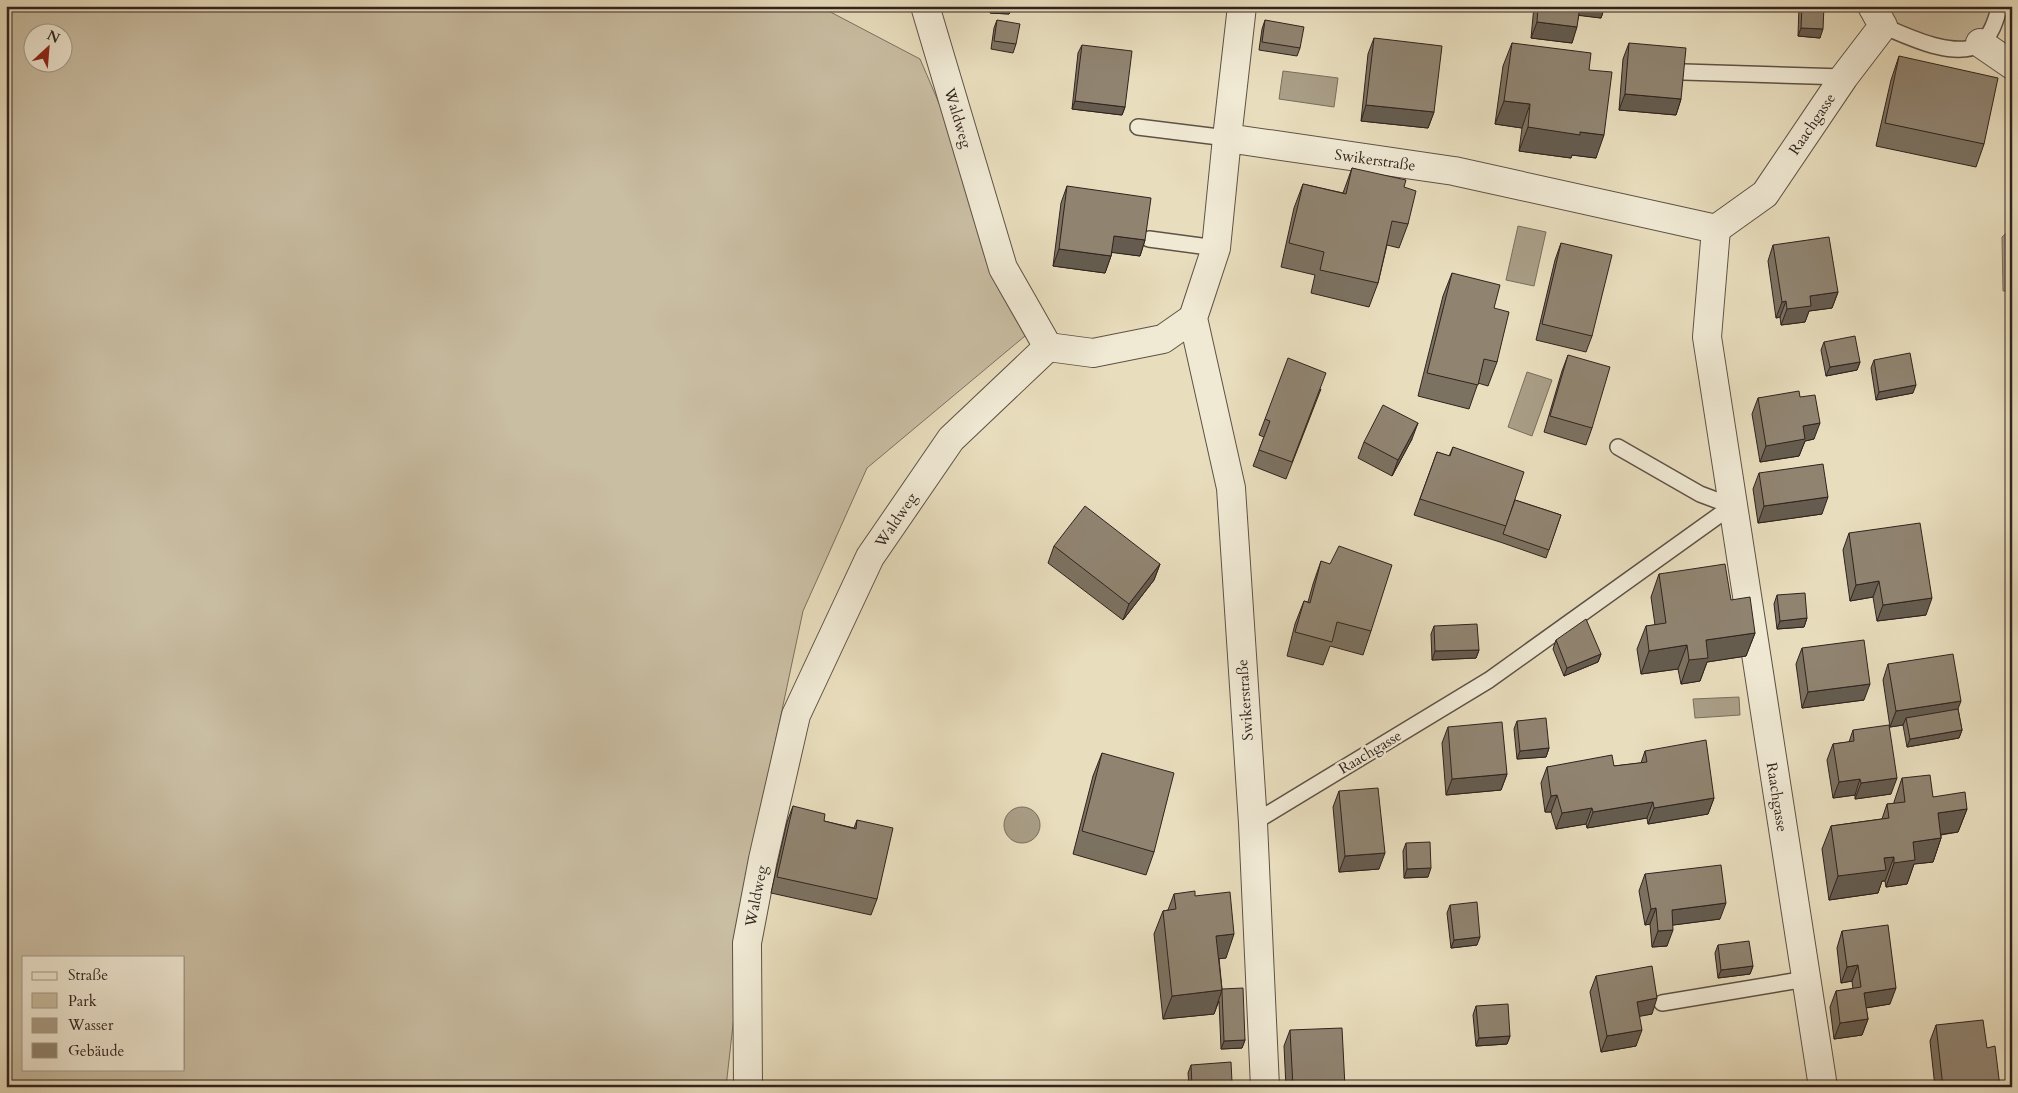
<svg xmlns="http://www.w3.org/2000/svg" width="2018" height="1093" font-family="Cardo,serif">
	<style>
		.green { fill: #c9bda2; stroke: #7c7060; fill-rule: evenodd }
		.water { fill: #a99e87; stroke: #796d5d }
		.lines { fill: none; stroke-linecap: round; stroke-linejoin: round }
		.service-casing { stroke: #5e5246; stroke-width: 18 }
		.minor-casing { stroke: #5e5246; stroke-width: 30 }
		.service { stroke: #f0e9d4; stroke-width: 15 }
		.minor { stroke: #f0e9d4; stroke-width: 28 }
		.wall { fill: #7c7261; stroke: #30231e }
		.shaded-wall { fill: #655c4f; stroke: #30231e }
		.building { fill: #908471; stroke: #30231e }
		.labels { text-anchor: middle; stroke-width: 5; stroke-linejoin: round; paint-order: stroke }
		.street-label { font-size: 15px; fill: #30231e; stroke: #f0e9d4 }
	</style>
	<rect width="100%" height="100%" fill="#e8ddbd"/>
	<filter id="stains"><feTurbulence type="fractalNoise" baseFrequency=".004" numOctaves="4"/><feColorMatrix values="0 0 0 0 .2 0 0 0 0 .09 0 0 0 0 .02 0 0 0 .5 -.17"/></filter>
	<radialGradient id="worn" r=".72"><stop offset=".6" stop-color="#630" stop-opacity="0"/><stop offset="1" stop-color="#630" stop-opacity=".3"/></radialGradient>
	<!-- green -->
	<g class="green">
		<path d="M 6,6 L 819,6 L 920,59 L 1009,266 L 1025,336 L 867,468 L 803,611 L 753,847 L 726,1087 L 6,1087 ZM 32,32 L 62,32 L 62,62 L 32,62 ZM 24,957 L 184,957 L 184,1069 L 24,1069 Z"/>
		<polygon points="1872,6 2000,6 1980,43 1923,44"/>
	</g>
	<!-- water -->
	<g class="water">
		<polygon points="1283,71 1338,78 1334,107 1279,99"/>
		<polygon points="1518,226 1546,232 1534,286 1506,280"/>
		<polygon points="2012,228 2012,291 2003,291 2002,237"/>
		<polygon points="1527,372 1552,380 1532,436 1508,427"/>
		<polygon points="1739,697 1740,715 1695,718 1693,699"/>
		<circle cx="1022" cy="825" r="18"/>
	</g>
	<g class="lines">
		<defs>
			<g id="service">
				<path d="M 1883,26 C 1907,36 1955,60 1980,44 C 1992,35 1996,19 2000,6"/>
				<polyline points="1684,72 1844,77"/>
				<polyline points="1138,127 1227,138"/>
				<polyline points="1149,239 1216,248"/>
				<polyline points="1253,823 1489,680 1732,506 1700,494 1618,447"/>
				<polyline points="1662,1003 1806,979"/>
			</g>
			<g id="minor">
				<polyline points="925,6 1003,268 1048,347"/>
				<polyline points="1980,43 2012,65"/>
				<polyline points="1227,138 1242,6"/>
				<polyline points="1716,229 1707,337 1823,1087"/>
				<polyline points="1048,347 1093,353 1163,339 1193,318"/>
				<polyline points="748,1087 747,943 763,859 796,715 870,557 951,439 1048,347"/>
				<polyline points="1265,1087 1253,823 1231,488 1193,318 1216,248 1227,138 1454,171 1716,229 1765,194 1844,77 1883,26 1872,6"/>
			</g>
		</defs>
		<!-- service casing -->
		<use href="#service" class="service-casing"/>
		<!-- minor casing -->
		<use href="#minor" class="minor-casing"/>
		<!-- service -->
		<use href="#service" class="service"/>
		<!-- minor -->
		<use href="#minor" class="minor"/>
	</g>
	<!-- wall -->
	<g class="wall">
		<polygon points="991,6 1012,6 1009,14 990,13"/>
		<polygon points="1534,6 1605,6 1601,18 1579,15 1572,43 1531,38"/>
		<polygon points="1799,6 1824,6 1820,38 1798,36"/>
		<polygon points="997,20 1016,44 1013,53 991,49 994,28"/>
		<polygon points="1265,20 1300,48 1297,56 1259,50 1262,29"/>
		<polygon points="1374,38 1434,112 1428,128 1361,121 1368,54"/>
		<polygon points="1512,43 1589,70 1596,158 1572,155 1571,158 1519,151 1522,128 1495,124 1503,66"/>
		<polygon points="1629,43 1681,99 1676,115 1619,110 1623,59"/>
		<polygon points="1082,45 1125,107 1122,115 1072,109 1078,53"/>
		<polygon points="1899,56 1984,144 1976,167 1876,146 1891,80"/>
		<polygon points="1352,168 1404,187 1408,224 1399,248 1387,245 1378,283 1369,307 1311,293 1315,275 1281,267 1294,208 1303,184 1343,193"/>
		<polygon points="1067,186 1145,240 1140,256 1112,252 1111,256 1105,273 1053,266 1061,203"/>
		<polygon points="1561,243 1592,336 1586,352 1536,340 1555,260"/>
		<polygon points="1773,245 1838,292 1832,308 1809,311 1805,322 1781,325 1780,317 1776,318 1768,261"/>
		<polygon points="1452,273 1494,308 1497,362 1488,386 1478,383 1469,409 1418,396 1443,296"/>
		<polygon points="1824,342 1860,362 1857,370 1826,376 1821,350"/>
		<polygon points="1568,355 1592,428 1586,445 1544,432 1562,371"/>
		<polygon points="1874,360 1913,393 1876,400 1871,368"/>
		<polygon points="1321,389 1286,479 1253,466 1264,437 1259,435 1265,419"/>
		<polygon points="1800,397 1814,439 1805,441 1799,456 1760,462 1752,414 1758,398"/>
		<polygon points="1412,439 1392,476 1358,458 1364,442"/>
		<polygon points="1453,447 1515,500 1561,515 1546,558 1500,542 1414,515 1437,452 1449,456"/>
		<polygon points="1759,473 1822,514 1758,523 1753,489"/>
		<polygon points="1849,533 1926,615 1877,621 1873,597 1850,601 1843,550"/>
		<polygon points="1054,546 1160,564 1154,580 1123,620 1048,563"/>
		<polygon points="1321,561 1371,631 1363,655 1330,646 1323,665 1287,656 1295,624 1304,601 1308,602 1313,584"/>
		<polygon points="1659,574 1731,600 1755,633 1746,656 1707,662 1700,681 1681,684 1678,669 1641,674 1637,649 1646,626 1655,625 1651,597"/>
		<polygon points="1777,595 1807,618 1804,627 1777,629 1774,604"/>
		<polygon points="1434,626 1479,650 1476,658 1432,660 1431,634"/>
		<polygon points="1556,640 1601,654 1598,662 1564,676 1553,649"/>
		<polygon points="1802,648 1864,700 1802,708 1796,664"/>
		<polygon points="1888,664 1958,709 1962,730 1959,738 1907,747 1903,725 1890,727 1883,680"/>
		<polygon points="1517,721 1549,748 1546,757 1517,759 1514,729"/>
		<polygon points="1448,727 1507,774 1501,790 1446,795 1442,743"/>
		<polygon points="1853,730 1891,794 1855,799 1855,795 1833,798 1827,760 1833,744 1849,742"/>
		<polygon points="1645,751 1714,798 1708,814 1648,824 1647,818 1587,828 1586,824 1556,829 1551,812 1545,812 1541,783 1547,767 1614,766 1641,763"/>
		<polygon points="1102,753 1154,852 1146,875 1073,854 1093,776"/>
		<polygon points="1902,778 1933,797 1967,809 1958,832 1941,835 1941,838 1933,862 1914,864 1907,884 1886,887 1885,881 1882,881 1878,893 1829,900 1822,849 1831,826 1882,819 1887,804 1894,804 1894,802"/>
		<polygon points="1339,791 1379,869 1339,872 1333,807"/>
		<polygon points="793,806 824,821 854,828 857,820 877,899 871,915 771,893 787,822"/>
		<polygon points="1406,843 1428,877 1404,878 1403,851"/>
		<polygon points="1645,874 1720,919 1672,925 1667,946 1652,947 1650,924 1645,925 1639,891"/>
		<polygon points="1174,894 1195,896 1226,958 1219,958 1222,989 1245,1040 1242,1048 1221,1049 1219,1001 1214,1014 1163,1019 1154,934 1163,911 1168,910"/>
		<polygon points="1450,905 1477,945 1451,948 1447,913"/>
		<polygon points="1842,931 1890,1004 1866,1008 1868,1019 1862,1035 1834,1039 1830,1007 1836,991 1853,989 1852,981 1841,983 1837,948"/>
		<polygon points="1718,945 1753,966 1750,974 1718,978 1715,953"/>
		<polygon points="1596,976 1652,1014 1639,1016 1636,1046 1601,1052 1590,992"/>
		<polygon points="1476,1006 1510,1036 1507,1044 1476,1046 1473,1015"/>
		<polygon points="1936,1025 1987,1048 2000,1087 1935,1087 1930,1041"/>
		<polygon points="1290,1030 1345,1087 1286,1087 1284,1046"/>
		<polygon points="1191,1065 1232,1082 1230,1087 1189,1087 1188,1073"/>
	</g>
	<!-- shaded-wall -->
	<g class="shaded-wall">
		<polygon points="993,6 1012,6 1009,14 990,13"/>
		<polygon points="1578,6 1605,6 1601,18 1575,15"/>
		<polygon points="1537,22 1577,27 1572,43 1531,38"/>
		<polygon points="1801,28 1823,29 1820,38 1798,36"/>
		<polygon points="1625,94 1681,99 1676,115 1619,110"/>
		<polygon points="1075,101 1125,107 1122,115 1072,109"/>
		<polygon points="1504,101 1530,104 1522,128 1495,124"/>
		<polygon points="1366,105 1434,112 1428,128 1361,121"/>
		<polygon points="1528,127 1580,132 1604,135 1596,158 1572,155 1571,158 1519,151"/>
		<polygon points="1114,236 1145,240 1140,256 1108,252"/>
		<polygon points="1059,249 1111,256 1105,273 1053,266"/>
		<polygon points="1838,292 1832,308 1809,311 1805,322 1781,325 1787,309 1810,296"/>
		<polygon points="1786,301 1780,317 1776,318 1782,302"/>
		<polygon points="1860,362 1857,370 1826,376 1830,367"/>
		<polygon points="1916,385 1913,393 1876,400 1879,392"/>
		<polygon points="1418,423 1412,439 1392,476 1398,460"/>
		<polygon points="1820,423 1814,439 1805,441 1799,456 1760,462 1766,446 1803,426"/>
		<polygon points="1828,497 1822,514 1758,523 1764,506"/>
		<polygon points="1160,564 1154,580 1123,620 1129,604"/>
		<polygon points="1879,581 1873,597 1850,601 1856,585"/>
		<polygon points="1932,598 1926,615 1877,621 1883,605"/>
		<polygon points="1807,618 1804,627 1777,629 1780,621"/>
		<polygon points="1755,633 1746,656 1707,662 1700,681 1681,684 1689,660 1706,640"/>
		<polygon points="1687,645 1678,669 1641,674 1649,651"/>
		<polygon points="1479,650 1476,658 1432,660 1435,651"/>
		<polygon points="1601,654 1598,662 1564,676 1567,668"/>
		<polygon points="1870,684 1864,700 1802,708 1808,692"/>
		<polygon points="1961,701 1955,717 1906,718 1903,725 1890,727 1896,711"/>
		<polygon points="1962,730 1959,738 1907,747 1910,739"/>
		<polygon points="1549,748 1546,757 1517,759 1520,751"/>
		<polygon points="1507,774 1501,790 1446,795 1452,779"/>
		<polygon points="1897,778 1891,794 1855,799 1861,783"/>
		<polygon points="1860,779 1855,795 1833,798 1839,782"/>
		<polygon points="1557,795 1551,812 1545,812 1551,796"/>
		<polygon points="1714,798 1708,814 1648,824 1654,808"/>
		<polygon points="1653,802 1647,818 1587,828 1593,812"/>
		<polygon points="1592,808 1586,824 1556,829 1562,813"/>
		<polygon points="1967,809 1958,832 1929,836 1938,813"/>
		<polygon points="1941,838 1933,862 1914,864 1907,884 1886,887 1894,863 1913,842"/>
		<polygon points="1385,853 1379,869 1339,872 1345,856"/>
		<polygon points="1894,857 1885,881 1882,881 1878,893 1829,900 1838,876 1884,858"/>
		<polygon points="1431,868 1428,877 1404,878 1407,869"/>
		<polygon points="1726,903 1720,919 1666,926 1672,910"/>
		<polygon points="1656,908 1650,924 1645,925 1651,909"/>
		<polygon points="1673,930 1667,946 1652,947 1658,931"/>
		<polygon points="1234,934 1226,958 1208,960 1216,936"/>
		<polygon points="1480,937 1477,945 1451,948 1454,940"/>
		<polygon points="1858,965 1852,981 1841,983 1847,967"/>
		<polygon points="1753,966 1750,974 1718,978 1721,970"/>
		<polygon points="1896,988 1890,1004 1858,1009 1864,993"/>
		<polygon points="1222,990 1214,1014 1163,1019 1172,996"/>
		<polygon points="1657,998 1652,1014 1631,1018 1637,1002"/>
		<polygon points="1868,1019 1862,1035 1834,1039 1840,1023"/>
		<polygon points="1642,1030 1636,1046 1601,1052 1607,1036"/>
		<polygon points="1510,1036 1507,1044 1476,1046 1479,1038"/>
		<polygon points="1245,1040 1242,1048 1221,1049 1224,1041"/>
		<polygon points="1232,1082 1230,1087 1192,1087 1192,1085"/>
	</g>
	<!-- building -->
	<g class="building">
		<polygon points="1538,6 1580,6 1577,27 1537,22"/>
		<polygon points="1802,6 1824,6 1823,29 1801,28"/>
		<polygon points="997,20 1020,24 1016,44 994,41"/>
		<polygon points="1265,20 1304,27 1300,48 1262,42"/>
		<polygon points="1374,38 1442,46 1434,112 1366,105"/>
		<polygon points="1512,43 1591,53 1589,70 1612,72 1604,135 1580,132 1580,135 1528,127 1530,104 1504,101"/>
		<polygon points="1629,43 1686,48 1681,99 1625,94"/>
		<polygon points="1082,45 1132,51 1125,107 1075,101"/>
		<polygon points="1899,56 1998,78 1984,144 1885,123"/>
		<polygon points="1352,168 1406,180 1404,187 1416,191 1408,224 1392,221 1378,283 1320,270 1324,252 1289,243 1303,184 1346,194"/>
		<polygon points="1067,186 1151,198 1145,240 1114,236 1111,256 1059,249"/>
		<polygon points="1829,237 1838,292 1810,296 1811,306 1787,309 1786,301 1782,302 1773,245"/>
		<polygon points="1561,243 1612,255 1592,336 1542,324"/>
		<polygon points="1452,273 1500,285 1494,308 1509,312 1497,362 1484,359 1478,385 1427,373"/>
		<polygon points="1855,336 1860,362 1830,367 1824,342"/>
		<polygon points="1910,353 1916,385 1879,392 1874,360"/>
		<polygon points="1568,355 1610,367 1592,428 1550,416"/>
		<polygon points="1288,358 1326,373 1292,462 1259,450 1270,421 1265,419"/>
		<polygon points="1799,391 1800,397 1815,395 1820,423 1803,426 1805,439 1766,446 1758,398"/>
		<polygon points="1383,405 1418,423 1398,460 1364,442"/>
		<polygon points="1453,447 1524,472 1506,526 1420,499 1437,452 1450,456"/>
		<polygon points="1823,464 1828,497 1764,506 1759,473"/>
		<polygon points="1515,500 1561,515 1549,550 1503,534"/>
		<polygon points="1085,506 1160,564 1129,604 1054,546"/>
		<polygon points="1920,523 1932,598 1883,605 1879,581 1856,585 1849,533"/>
		<polygon points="1339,546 1392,565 1371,631 1337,622 1332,642 1295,632 1304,601 1310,603 1321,561 1330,564"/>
		<polygon points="1725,564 1731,600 1750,597 1755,633 1706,640 1708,658 1689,660 1687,645 1649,651 1646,626 1666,623 1659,574"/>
		<polygon points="1805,593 1807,618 1780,621 1777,595"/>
		<polygon points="1586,619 1601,654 1567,668 1556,640"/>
		<polygon points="1477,624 1479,650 1435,651 1434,626"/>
		<polygon points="1864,640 1870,684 1808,692 1802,648"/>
		<polygon points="1953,654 1961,701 1896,711 1888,664"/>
		<polygon points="1958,709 1962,730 1910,739 1906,718"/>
		<polygon points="1546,718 1549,748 1520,751 1517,721"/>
		<polygon points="1502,722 1507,774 1452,779 1448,727"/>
		<polygon points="1889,725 1897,778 1861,783 1860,779 1839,782 1833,744 1854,741 1853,730"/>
		<polygon points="1706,740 1714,798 1654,808 1653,802 1593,812 1592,808 1562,813 1557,795 1551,796 1547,767 1612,755 1614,766 1647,762 1645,751"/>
		<polygon points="1102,753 1174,773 1154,852 1082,831"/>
		<polygon points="1930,775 1933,797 1965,792 1967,809 1938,813 1941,838 1913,842 1915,860 1894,863 1894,857 1884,858 1886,870 1838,876 1831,826 1889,818 1887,804 1905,802 1902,778"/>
		<polygon points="1378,788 1385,853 1345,856 1339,791"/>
		<polygon points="793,806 825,814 824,821 856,829 857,820 893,828 877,899 777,877"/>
		<polygon points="1430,842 1431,868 1407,869 1406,843"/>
		<polygon points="1721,865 1726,903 1672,910 1673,930 1658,931 1656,908 1651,909 1645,874"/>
		<polygon points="1195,891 1195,896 1230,892 1234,934 1216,936 1222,990 1172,996 1163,911 1176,909 1174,894"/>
		<polygon points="1477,902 1480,937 1454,940 1450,905"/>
		<polygon points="1888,925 1896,988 1864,993 1868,1019 1840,1023 1836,991 1861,987 1858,965 1847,967 1842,931"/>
		<polygon points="1749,941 1753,966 1721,970 1718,945"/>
		<polygon points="1652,966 1657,998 1637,1002 1642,1030 1607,1036 1596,976"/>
		<polygon points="1243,988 1245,1040 1224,1041 1222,992 1222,989"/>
		<polygon points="1508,1004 1510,1036 1479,1038 1476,1006"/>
		<polygon points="1983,1020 1987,1048 1995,1046 2000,1087 1943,1087 1936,1025"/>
		<polygon points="1342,1028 1345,1087 1293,1087 1290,1030"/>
		<polygon points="1231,1062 1232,1082 1192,1085 1191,1065"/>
	</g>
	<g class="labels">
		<!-- street labels -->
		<g class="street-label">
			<text transform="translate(958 118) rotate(73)" y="5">Waldweg</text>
			<text transform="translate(1812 124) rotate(-56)" y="5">Raachgasse</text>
			<text transform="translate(1375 160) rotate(8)" y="5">Swikerstraße</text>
			<text transform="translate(896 520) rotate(-56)" y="5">Waldweg</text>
			<text transform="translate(1245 700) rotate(-94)" y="5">Swikerstraße</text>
			<text transform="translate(1370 752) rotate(-31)" y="5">Raachgasse</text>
			<text transform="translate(1777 797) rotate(81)" y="5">Raachgasse</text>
			<text transform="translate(756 896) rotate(-79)" y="5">Waldweg</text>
		</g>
	</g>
	<!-- margin -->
	<rect width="2018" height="1093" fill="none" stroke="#e8ddbd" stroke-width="25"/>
	<rect x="8" y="8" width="2003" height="1078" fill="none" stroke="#30231e" stroke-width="2.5"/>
	<rect x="12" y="12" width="1993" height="1068" fill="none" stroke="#30231e"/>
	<!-- legend -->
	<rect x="22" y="956" width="162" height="115" fill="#f0e9d4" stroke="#a39a8b"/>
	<rect x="32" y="972" width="25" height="8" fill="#f0e9d4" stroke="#a39a8b"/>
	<text x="68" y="980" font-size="15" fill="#30231e">Straße</text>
	<rect x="32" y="993" width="25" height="15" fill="#c9bda2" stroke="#a39a8b"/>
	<text x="68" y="1006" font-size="15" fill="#30231e">Park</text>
	<rect x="32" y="1018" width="25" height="15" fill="#a99e87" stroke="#a39a8b"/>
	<text x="68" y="1030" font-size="15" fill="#30231e">Wasser</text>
	<rect x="32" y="1043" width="25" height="15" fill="#908471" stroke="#a39a8b"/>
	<text x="68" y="1056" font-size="15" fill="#30231e">Gebäude</text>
	<!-- north arrow -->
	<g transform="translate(48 48) rotate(26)"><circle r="24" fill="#f0e9d4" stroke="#a39a8b"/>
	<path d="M0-4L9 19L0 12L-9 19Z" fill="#8f2418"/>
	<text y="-8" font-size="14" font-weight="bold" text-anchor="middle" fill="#30231e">N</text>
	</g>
	<rect width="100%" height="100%" filter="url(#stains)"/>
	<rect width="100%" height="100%" fill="url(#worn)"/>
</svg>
